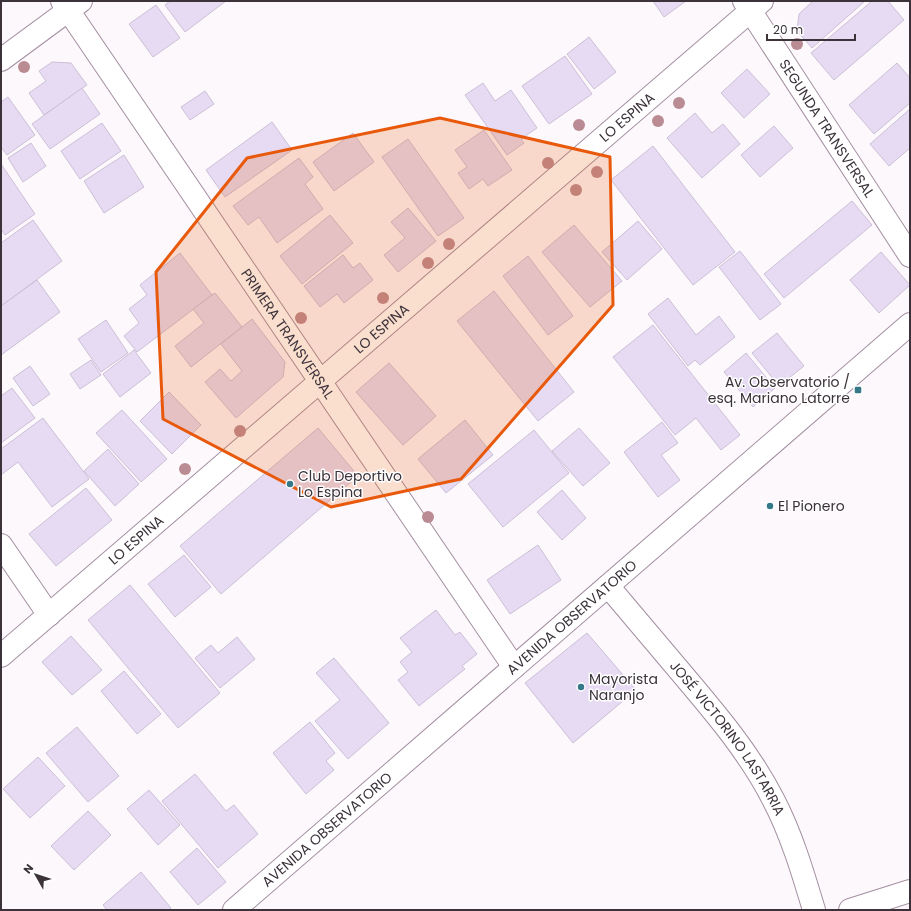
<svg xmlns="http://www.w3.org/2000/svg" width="911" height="911" font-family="Poppins,sans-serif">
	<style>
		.building { fill: #e6dbf3; stroke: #cbc0d7 }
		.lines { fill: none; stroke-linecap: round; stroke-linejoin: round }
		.minor-casing { stroke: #a38fa1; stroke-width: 24 }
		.major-casing { stroke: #a38fa1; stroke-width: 24 }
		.minor { stroke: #fff; stroke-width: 22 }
		.major { stroke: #fff; stroke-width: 22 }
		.tree { fill: #bb8b93 }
		.marked { fill: #e8590c; fill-opacity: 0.2; stroke: #e8590c; stroke-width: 3; stroke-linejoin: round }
		.poi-dot { fill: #357888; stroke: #fff; stroke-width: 1.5 }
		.labels { text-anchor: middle; stroke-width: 3; stroke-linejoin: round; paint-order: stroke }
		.street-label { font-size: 14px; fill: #3b323a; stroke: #fff }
		.poi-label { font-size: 14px; fill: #3b323a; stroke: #fff; text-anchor: start }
	</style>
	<rect width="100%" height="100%" fill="#fdf8fc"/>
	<!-- building -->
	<g class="building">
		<polygon points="170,1 226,1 185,32 165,5"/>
		<polygon points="653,1 686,1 664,17"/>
		<polygon points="813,1 865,1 812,48 797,31 799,14"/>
		<polygon points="872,1 888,1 904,20 834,80 811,53"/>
		<polygon points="156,5 180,38 153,57 129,24"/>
		<polygon points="589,37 616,72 594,89 567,54"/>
		<polygon points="565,56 592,94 549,124 522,86"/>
		<polygon points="52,62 71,63 87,85 44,115 29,93 46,81 39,71"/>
		<polygon points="897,63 910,78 910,103 874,134 849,105"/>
		<polygon points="747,69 770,94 744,118 721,93"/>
		<polygon points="483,83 495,101 511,90 537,128 521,139 524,143 507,155 465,95"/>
		<polygon points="82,88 100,114 50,149 32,124"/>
		<polygon points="205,91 214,104 190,120 181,107"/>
		<polygon points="8,97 35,135 7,155 1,147 1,102"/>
		<polygon points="910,109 910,148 889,166 870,144"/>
		<polygon points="695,113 712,133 723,124 740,144 702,178 667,138"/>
		<polygon points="272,122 292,150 225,197 206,170"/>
		<polygon points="102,123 121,151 80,179 61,151"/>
		<polygon points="774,126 793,148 760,177 741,155"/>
		<polygon points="484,130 512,170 488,186 483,179 469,189 458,173 467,167 455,150"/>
		<polygon points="353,133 374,162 334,191 313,162"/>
		<polygon points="408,139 464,218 438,236 382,157"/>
		<polygon points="31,143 46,166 23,182 8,158"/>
		<polygon points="653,146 735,252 693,285 611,180"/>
		<polygon points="124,155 144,187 104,213 84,181"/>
		<polygon points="299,158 313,177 305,184 323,209 277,243 259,217 248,225 233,206"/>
		<polygon points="1,164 35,214 5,235 1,229"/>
		<polygon points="852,201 872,225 784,298 764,274"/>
		<polygon points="408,208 436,241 398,272 384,255 405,238 391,222"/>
		<polygon points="330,215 353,243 302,284 280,256"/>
		<polygon points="33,220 62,261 1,306 1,243"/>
		<polygon points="638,221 662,249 627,280 602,252"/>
		<polygon points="574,225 622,281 590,307 542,252"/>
		<polygon points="740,251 781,304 760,320 719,267"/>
		<polygon points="881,252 910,285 879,313 850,280"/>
		<polygon points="180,253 212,295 137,352 124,336 139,323 129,309 147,295 140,285"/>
		<polygon points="343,255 353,268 360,263 373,280 344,303 337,294 320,307 304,286"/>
		<polygon points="528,256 573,316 548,335 503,276"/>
		<polygon points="37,280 60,312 1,355 1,306"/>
		<polygon points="494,291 574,392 538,421 457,321"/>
		<polygon points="215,293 242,327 191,367 175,346 204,323 193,309"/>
		<polygon points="668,298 696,335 719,316 735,337 700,365 695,360 688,366 648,314"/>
		<polygon points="252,319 285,362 283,377 236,418 205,382 220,369 231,381 242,371 221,344"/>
		<polygon points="106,320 128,353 101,372 78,339"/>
		<polygon points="653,325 740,435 721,450 696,418 675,435 613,357"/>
		<polygon points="777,333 804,366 779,386 752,353"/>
		<polygon points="134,350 151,373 120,397 103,374"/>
		<polygon points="746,353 775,388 753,407 724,372"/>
		<polygon points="91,360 101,375 80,389 70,374"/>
		<polygon points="389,363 436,416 403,445 356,392"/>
		<polygon points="30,366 50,394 33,406 13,378"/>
		<polygon points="12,388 35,418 1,443 1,396"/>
		<polygon points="169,392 201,425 172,454 140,421"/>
		<polygon points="122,410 167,459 141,482 96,433"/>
		<polygon points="43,418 89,479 52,507 18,462 1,475 1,449"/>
		<polygon points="465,420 493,455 446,493 418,459"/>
		<polygon points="662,422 678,443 661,455 680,480 658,497 624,452"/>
		<polygon points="318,428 358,476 221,594 180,546"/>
		<polygon points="579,428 610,463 583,486 552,451"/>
		<polygon points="534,430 569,473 503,527 468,484"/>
		<polygon points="108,449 139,484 115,506 84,471"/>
		<polygon points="86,488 112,520 56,566 29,534"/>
		<polygon points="562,490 586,518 562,540 537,512"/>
		<polygon points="538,545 561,580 510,614 487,580"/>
		<polygon points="184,555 211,587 175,617 148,584"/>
		<polygon points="130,585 220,693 178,728 88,620"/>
		<polygon points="436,610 455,635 460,632 477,654 462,666 465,669 419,706 398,680 408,672 400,662 412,652 400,638"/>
		<polygon points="587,633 636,690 573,743 525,683"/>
		<polygon points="71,636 102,670 72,695 42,662"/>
		<polygon points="237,637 255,659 220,688 195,658 211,645 218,653"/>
		<polygon points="334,658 389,723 348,759 315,721 340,700 316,673"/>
		<polygon points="124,671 161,714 137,734 101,691"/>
		<polygon points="310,722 335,753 326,761 334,770 306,794 273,753"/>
		<polygon points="77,727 119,776 88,802 46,753"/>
		<polygon points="38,757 65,786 30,818 3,789"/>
		<polygon points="195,774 226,811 234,805 258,834 218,868 162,801"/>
		<polygon points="149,790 180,825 158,845 127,809"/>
		<polygon points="88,811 111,835 74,870 51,846"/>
		<polygon points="197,848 226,882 198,905 170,872"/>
		<polygon points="141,872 171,908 169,910 107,910 103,905"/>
	</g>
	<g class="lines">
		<defs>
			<g id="minor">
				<path id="s1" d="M 62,1 L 514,667"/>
				<path id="s2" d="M 744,1 L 910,256"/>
				<polyline points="1,60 81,1"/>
				<polyline points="1,545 49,615"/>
				<path id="s3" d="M 608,586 C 633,616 659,646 684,676 C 717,715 750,754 773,799 C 791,833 803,873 814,910"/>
				<path id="s4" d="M 1,656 L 762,1"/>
				<polyline points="850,910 910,891"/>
			</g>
			<g id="major">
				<path id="s5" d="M 234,910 L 910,324"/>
			</g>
		</defs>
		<!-- minor casing -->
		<use href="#minor" class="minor-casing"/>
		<!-- major casing -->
		<use href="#major" class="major-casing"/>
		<!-- minor -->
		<use href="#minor" class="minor"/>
		<!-- major -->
		<use href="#major" class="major"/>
	</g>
	<!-- trees -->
	<g class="tree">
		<circle cx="797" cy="44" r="6"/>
		<circle cx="24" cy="67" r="6"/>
		<circle cx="679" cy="103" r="6"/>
		<circle cx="658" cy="121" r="6"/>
		<circle cx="579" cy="125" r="6"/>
		<circle cx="548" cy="163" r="6"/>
		<circle cx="597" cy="172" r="6"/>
		<circle cx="576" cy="190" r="6"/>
		<circle cx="449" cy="244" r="6"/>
		<circle cx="428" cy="263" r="6"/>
		<circle cx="383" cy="298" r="6"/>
		<circle cx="301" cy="318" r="6"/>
		<circle cx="240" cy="431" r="6"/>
		<circle cx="185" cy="469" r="6"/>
		<circle cx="428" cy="517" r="6"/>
	</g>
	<!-- marked area -->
	<path class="marked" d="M 440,118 L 610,157 L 613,305 L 461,479 L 331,507 L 163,419 L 156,272 L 247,158 Z"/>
	<!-- markers -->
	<g class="poi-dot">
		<rect x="854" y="386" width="8" height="8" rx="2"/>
		<circle cx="290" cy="484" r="4"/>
		<circle cx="770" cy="506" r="4"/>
		<circle cx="581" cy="687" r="4"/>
	</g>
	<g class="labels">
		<!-- street labels -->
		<g class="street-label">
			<text dy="5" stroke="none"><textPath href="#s4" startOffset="826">LO ESPINA</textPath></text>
			<text dy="5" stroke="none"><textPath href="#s2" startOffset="152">SEGUNDA TRANSVERSAL</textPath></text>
			<text dy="5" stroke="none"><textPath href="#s4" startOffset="502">LO ESPINA</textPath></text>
			<text dy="5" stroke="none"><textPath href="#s1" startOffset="402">PRIMERA TRANSVERSAL</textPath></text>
			<text dy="5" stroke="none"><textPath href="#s4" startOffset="178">LO ESPINA</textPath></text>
			<text dy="5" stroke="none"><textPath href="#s5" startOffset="447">AVENIDA OBSERVATORIO</textPath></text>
			<text dy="5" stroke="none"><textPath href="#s3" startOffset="194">JOSÉ VICTORINO LASTARRIA</textPath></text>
			<text dy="5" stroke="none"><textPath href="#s5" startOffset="123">AVENIDA OBSERVATORIO</textPath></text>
		</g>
		<!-- poi labels -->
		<g class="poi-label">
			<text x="850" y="387" text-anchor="end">Av. Observatorio /<tspan x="850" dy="16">esq. Mariano Latorre</tspan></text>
			<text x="298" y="481">Club Deportivo<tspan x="298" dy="16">Lo Espina</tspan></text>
			<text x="778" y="511">El Pionero</text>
			<text x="589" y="684">Mayorista<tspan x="589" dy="16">Naranjo</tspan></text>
		</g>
	</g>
	<!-- border -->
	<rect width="911" height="911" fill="none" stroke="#3b323a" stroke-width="4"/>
	<!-- north arrow -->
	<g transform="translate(36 875) rotate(309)" stroke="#ffffff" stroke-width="3" paint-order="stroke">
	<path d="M0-3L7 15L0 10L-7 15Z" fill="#3b323a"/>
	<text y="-6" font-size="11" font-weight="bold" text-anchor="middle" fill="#3b323a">N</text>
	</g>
	<!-- scale -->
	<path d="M767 34v6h88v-6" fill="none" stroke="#3b323a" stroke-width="2"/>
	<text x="773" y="34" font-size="12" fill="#3b323a" stroke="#ffffff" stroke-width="3" paint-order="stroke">20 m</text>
</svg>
